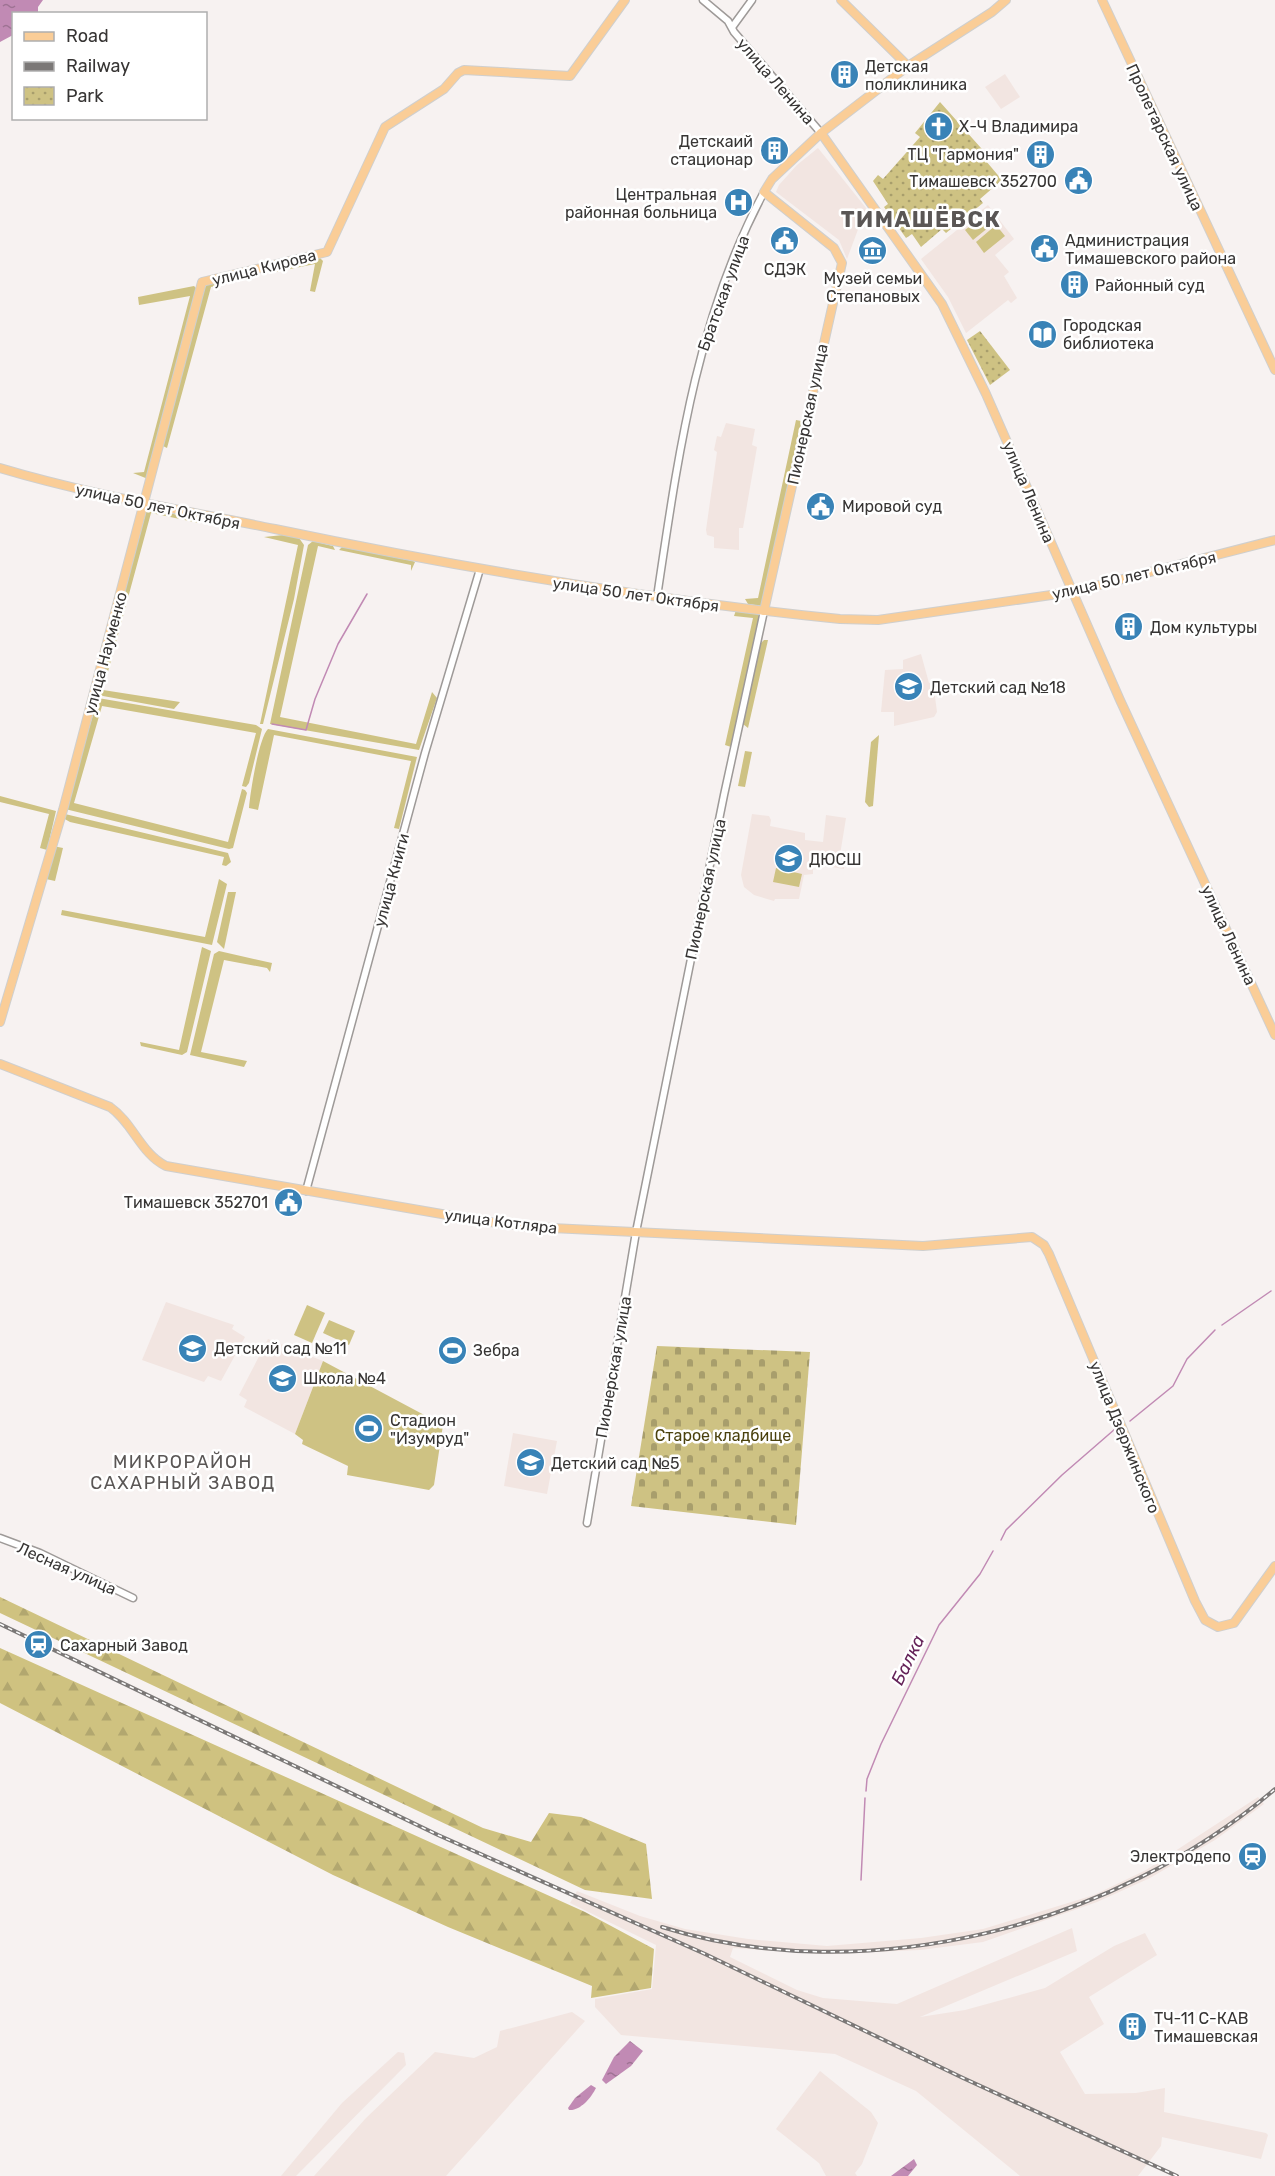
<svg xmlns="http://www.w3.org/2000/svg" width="1275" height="2176" font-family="Rubik,sans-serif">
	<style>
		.built { fill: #f2e5e1 }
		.grass { fill: #cec283 }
		.forest { fill: url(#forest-firs) }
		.cemetery { fill: url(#cemetery-stones) }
		.park { fill: url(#park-dots) }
		.water { fill: url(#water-ripples) }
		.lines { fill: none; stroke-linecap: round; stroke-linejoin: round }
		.stream { stroke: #c18ab4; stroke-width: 1.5 }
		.minor-casing { stroke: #9e9a98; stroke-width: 9 }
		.major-casing { stroke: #cfcfce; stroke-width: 10 }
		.minor { stroke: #fff; stroke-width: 6 }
		.major { stroke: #facd97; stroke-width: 8 }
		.rail-casing { stroke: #7b7877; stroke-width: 4 }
		.rail { stroke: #fff; stroke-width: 1.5; stroke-dasharray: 4.5; stroke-linecap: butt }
		.labels { text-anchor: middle; stroke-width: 5; stroke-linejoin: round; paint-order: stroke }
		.poi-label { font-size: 16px; fill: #373534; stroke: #fff; text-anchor: start }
		.street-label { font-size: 16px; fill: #373534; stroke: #fff }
		.park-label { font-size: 16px; fill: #4a410d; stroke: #fff }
		.neighbourhood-label { font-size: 18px; letter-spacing: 1.5px; fill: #5a5655; stroke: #fff }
		.water-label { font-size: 18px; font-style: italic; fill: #652359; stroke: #fff }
		.district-label { font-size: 22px; font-weight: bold; letter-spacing: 1.5px; fill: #5a5655; stroke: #fff }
	</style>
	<defs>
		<pattern id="forest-firs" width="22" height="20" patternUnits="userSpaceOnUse" patternTransform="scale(1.5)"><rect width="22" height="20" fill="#cfc280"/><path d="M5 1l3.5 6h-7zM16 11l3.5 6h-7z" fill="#b2a76f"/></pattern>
		<pattern id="cemetery-stones" width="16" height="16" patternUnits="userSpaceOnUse" patternTransform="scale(1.5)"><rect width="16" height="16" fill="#cec283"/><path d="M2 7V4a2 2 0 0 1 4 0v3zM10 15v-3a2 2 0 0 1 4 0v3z" fill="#a89e6c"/></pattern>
		<pattern id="park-dots" width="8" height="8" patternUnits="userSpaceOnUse" patternTransform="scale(1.5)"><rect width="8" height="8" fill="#cec283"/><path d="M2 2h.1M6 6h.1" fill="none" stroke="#a89e6c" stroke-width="1.8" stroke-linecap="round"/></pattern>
		<pattern id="water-ripples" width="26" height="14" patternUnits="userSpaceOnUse" patternTransform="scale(1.5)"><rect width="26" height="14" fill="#c18ab4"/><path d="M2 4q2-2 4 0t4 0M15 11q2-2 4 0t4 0" fill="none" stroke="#9e7293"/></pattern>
	</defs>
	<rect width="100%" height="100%" fill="#f7f2f1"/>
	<!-- built -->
	<g class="built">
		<polygon points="1005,74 1020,97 1001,109 985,87"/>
		<polygon points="818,148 866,208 847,259 839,240 776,192 779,185 797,165"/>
		<polygon points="988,205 1014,239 995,255 1009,272 1004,276 1017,298 1011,303 1008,300 966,333 948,297 921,259"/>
		<polygon points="726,423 755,429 752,445 757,447 743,528 739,528 739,550 714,548 714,537 707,535 706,530 717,452 714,450 717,436 721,437"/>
		<polygon points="921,654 929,683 933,682 937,712 934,717 894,726 894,712 881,712 885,670 903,669 903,660"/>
		<polygon points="752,814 769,816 771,820 770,826 805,833 805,840 823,842 826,815 846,818 840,855 831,854 830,862 844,864 844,869 813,864 813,874 804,875 799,899 775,899 774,901 754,895 744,887 741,875"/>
		<polygon points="166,1302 234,1325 232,1329 245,1337 221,1381 208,1376 204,1382 142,1360"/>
		<polygon points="268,1339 323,1361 295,1434 244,1407 247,1400 239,1395"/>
		<polygon points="513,1433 557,1441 547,1494 504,1486"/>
		<polygon points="1258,1797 1264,1804 1215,1840 1150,1878 1097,1902 983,1942 920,1950 824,1954 733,1948 730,1957 797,1990 823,1998 897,2004 1072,1928 1077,1951 920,2017 965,2010 1045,1988 1114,1946 1145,1933 1157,1955 1089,1997 1104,2024 1060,2052 1085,2094 1136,2093 1165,2088 1164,2112 1266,2133 1268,2135 1261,2159 1162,2137 1161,2146 1138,2176 1020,2176 916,2091 835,2054 621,2035 595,2007 595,1999 652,1989 656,1945 570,1903 577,1891 640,1916 685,1929 748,1939 827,1946 921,1938 983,1929 1094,1895 1146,1870"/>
		<polygon points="572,2012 585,2021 446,2176 314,2176 366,2118 435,2052 474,2058 497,2047 500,2031"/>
		<polygon points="398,2052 404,2053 406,2065 296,2176 281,2176 342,2103"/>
		<polygon points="820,2071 871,2112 878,2123 862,2164 855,2173 857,2176 826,2176 819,2163 776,2129"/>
	</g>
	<!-- grass -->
	<g class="grass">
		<polygon points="986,213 994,223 973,240 965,230"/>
		<polygon points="996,225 1005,236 984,253 976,242"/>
		<polygon points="319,257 323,261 315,292 310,291 315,264 275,272 275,267"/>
		<polygon points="225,279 226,283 211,287 167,448 163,446 202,291 208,284"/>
		<polygon points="194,286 197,289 148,479 133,473 144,472 190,296 139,305 138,297"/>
		<polygon points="796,420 801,421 802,426 762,606 748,604 745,599 758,598"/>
		<polygon points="150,509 197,519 199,523 151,513 103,690 180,702 174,709 103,696 99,694 98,689 146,512"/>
		<polygon points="283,535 299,538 304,545 294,599 263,724 260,724 298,545 264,537"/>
		<polygon points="313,541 333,546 335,550 318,546 280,717 416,744 432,692 437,698 419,750 270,724 308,545"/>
		<polygon points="342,547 413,561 415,562 411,571 411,565 339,550"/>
		<polygon points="736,610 757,612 760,618 731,747 725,745 753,618 734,616"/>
		<polygon points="764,640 768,640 748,728 743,724 761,643"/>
		<polygon points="98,698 256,725 262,729 249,783 246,787 242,786 256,733 102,706 74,803 228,842 242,789 245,790 247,793 233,848 229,849 65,809"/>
		<path d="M 268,729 L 417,757 L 399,829 L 394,828 L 411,761 L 274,735 L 258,810 L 249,808 C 250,793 259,737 268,729 Z"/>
		<polygon points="879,735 873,806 869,807 865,802 871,742"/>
		<polygon points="745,751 752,752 745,787 738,786"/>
		<polygon points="0,796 56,811 47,850 40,848 49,814 0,802"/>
		<polygon points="65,814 228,853 231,862 226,866 222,865 224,857 70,822 63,818"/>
		<polygon points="53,846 63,848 55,881 46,879"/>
		<polygon points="776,868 802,874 799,887 773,882"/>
		<polygon points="219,879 227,884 212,945 61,915 62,910 205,937"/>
		<polygon points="228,892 236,892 224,949 217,942"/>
		<polygon points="202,947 211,951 187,1052 182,1055 141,1046 140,1042 179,1050"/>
		<polygon points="219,951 272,963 270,972 267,968 224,960 201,1052 247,1061 244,1067 190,1055 214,954"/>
		<polygon points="307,1305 325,1313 312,1343 294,1335"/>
		<polygon points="329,1320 355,1331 349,1345 323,1333"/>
		<polygon points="323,1361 443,1425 434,1485 429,1490 347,1475 348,1466 302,1444 303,1440 295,1434"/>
	</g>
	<!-- forest -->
	<g class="forest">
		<polygon points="0,1597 483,1828 531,1842 549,1813 581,1817 646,1844 652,1899 585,1890 0,1613"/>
		<polygon points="0,1648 585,1912 654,1949 651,1988 591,1998 592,1986 448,1927 333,1875 0,1703"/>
	</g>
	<!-- cemetery -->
	<polygon class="cemetery" points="657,1346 810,1352 796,1525 631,1506"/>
	<!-- park -->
	<g class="park">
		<polygon points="940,102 989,157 986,161 1002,180 980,199 983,203 946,233 942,229 921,247 912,234 906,238 884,207 888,204 873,181 878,175 883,179 920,137 915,133"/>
		<polygon points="980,331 1010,370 990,385 967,340"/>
	</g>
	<!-- water -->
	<g class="water">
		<polygon points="0,0 43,0 38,7 38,13 14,14 13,35 0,42"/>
		<polygon points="630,2041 643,2051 631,2066 606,2084 602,2080 614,2057"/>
		<path d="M 591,2085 L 596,2088 C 591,2098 580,2111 569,2110 L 568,2108 L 575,2098 Z"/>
		<polygon points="914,2159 917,2165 908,2176 891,2176"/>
	</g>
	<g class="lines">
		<!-- stream -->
		<g class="stream">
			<polyline points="272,724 306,730 315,699 338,644 367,594"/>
			<polyline points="1222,1325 1271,1291"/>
			<polyline points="1130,1421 1173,1386 1187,1359 1215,1330"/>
			<polyline points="1001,1540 1006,1530 1062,1475 1115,1429"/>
			<polyline points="866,1791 867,1779 881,1744 939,1625 980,1574 993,1551"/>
			<polyline points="861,1880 865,1798"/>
		</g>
		<defs>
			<g id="minor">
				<polyline points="703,0 728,21 734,32 821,133"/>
				<polyline points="733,26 752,0"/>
				<path d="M 657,597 C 678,457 696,319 764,192"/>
				<polyline points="306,1191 425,753 480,569"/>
				<polyline points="587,1523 636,1232 724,795 764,611"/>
				<polyline points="0,1538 40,1553 133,1598"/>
			</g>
			<g id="major">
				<polyline points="841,0 908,66"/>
				<polyline points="1102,0 1275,370"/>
				<polyline points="821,133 942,304 986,394 1120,700 1275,1035"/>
				<path d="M 0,468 C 90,495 183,510 275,529 C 462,568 650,600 840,619 L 878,620 L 1072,592 L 1275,540"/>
				<polyline points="764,611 842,263 834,248 764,192 772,179 821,133 908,66 992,12 1006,0"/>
				<polyline points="0,1022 63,810 202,282 327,252 385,127 444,89 458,73 464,70 570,76 625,0"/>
				<path d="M 0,1064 L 110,1107 C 133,1123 141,1154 166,1166 L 482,1221 L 531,1227 L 923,1246 L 1032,1237 L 1044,1245 L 1049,1254 L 1195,1601 L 1205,1620 L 1218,1627 L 1234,1623 L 1275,1566"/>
			</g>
		</defs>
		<!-- minor casing -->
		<use href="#minor" class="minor-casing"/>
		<!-- major casing -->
		<use href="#major" class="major-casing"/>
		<!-- minor -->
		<use href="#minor" class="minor"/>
		<!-- major -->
		<use href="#major" class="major"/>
		<defs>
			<g id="rail">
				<polyline points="0,1624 438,1835 705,1954 963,2078 1177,2176"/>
				<path d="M 662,1927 C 866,1991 1115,1926 1275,1789"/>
			</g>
		</defs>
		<!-- rail casing -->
		<use href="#rail" class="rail-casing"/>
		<!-- rail -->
		<use href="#rail" class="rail"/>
	</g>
	<!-- icons -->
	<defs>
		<symbol id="building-disc" viewBox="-11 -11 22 22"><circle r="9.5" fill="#3983b7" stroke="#fff"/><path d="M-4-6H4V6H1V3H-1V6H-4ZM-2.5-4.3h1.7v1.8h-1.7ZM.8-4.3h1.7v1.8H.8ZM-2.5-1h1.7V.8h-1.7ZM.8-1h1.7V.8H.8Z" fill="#fff"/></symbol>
		<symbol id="church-disc" viewBox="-11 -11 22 22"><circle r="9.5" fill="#3983b7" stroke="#fff"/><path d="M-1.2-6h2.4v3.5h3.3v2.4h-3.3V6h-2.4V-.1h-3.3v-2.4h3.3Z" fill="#fff"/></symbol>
		<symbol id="civic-disc" viewBox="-11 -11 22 22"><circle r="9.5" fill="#3983b7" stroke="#fff"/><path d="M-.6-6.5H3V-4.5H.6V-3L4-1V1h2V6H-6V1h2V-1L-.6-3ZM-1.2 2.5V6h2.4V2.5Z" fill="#fff"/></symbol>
		<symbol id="hospital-disc" viewBox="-11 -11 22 22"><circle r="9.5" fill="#3983b7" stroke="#fff"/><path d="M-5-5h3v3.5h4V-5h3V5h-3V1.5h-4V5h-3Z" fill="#fff"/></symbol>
		<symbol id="museum-disc" viewBox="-11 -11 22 22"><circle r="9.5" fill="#3983b7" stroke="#fff"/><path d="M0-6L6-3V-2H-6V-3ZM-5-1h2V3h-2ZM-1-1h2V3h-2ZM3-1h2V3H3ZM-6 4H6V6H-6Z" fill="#fff"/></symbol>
		<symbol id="library-disc" viewBox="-11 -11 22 22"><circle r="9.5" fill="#3983b7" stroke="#fff"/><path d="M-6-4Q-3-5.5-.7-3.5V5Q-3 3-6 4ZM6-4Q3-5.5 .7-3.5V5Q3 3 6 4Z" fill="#fff"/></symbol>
		<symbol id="school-disc" viewBox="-11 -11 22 22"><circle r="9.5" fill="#3983b7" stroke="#fff"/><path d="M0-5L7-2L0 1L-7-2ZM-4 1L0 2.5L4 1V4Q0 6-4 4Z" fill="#fff"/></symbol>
		<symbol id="stadium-disc" viewBox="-11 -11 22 22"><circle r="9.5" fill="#3983b7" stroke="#fff"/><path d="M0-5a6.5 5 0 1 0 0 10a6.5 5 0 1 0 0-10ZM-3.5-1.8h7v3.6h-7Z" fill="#fff"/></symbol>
		<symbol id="station-disc" viewBox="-11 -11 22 22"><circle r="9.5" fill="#3983b7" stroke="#fff"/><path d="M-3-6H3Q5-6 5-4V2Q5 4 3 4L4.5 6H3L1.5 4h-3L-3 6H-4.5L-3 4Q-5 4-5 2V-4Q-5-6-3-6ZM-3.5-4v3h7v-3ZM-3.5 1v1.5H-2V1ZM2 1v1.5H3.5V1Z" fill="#fff"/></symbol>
	</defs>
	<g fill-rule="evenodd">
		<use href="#building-disc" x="828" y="58" width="33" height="33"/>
		<use href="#church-disc" x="922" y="110" width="33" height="33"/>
		<use href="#building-disc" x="758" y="134" width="33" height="33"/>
		<use href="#building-disc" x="1024" y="138" width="33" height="33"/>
		<use href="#civic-disc" x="1062" y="164" width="33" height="33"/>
		<use href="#hospital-disc" x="722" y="186" width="33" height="33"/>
		<use href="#civic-disc" x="768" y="224" width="33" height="33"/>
		<use href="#civic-disc" x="1028" y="232" width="33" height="33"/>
		<use href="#museum-disc" x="856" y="234" width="33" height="33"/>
		<use href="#building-disc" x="1058" y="268" width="33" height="33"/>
		<use href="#library-disc" x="1026" y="318" width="33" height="33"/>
		<use href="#civic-disc" x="804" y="490" width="33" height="33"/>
		<use href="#building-disc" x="1112" y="610" width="33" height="33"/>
		<use href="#school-disc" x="892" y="670" width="33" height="33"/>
		<use href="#school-disc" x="772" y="842" width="33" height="33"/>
		<use href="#civic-disc" x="272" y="1186" width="33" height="33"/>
		<use href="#school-disc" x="176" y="1332" width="33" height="33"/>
		<use href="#stadium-disc" x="436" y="1334" width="33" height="33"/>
		<use href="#school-disc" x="266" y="1362" width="33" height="33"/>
		<use href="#stadium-disc" x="352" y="1412" width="33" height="33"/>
		<use href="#school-disc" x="514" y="1446" width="33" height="33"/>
		<use href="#station-disc" x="22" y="1628" width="33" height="33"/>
		<use href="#station-disc" x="1236" y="1840" width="33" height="33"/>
		<use href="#building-disc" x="1116" y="2010" width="33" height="33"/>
	</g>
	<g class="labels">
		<!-- poi labels -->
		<g class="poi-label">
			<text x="865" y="72">Детская<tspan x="865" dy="18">поликлиника</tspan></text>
			<text x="959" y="132">Х-Ч Владимира</text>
			<text x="753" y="147" text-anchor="end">Детскаий<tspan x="753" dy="18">стационар</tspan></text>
			<text x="1019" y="160" text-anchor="end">ТЦ "Гармония"</text>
			<text x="1057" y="187" text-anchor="end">Тимашевск 352700</text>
			<text x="717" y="200" text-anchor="end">Центральная<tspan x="717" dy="18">районная больница</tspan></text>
			<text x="1065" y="246">Администрация<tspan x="1065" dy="18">Тимашевского района</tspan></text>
			<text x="785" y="275" text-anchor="middle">СДЭК</text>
			<text x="873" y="284" text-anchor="middle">Музей семьи<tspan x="873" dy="18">Степановых</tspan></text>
			<text x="1095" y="291">Районный суд</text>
			<text x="1063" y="331">Городская<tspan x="1063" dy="18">библиотека</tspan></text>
			<text x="842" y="512">Мировой суд</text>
			<text x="1150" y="633">Дом культуры</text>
			<text x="930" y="693">Детский сад №18</text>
			<text x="809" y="865">ДЮСШ</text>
			<text x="268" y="1208" text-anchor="end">Тимашевск 352701</text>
			<text x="214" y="1354">Детский сад №11</text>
			<text x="473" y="1356">Зебра</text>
			<text x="303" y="1384">Школа №4</text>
			<text x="390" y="1426">Стадион<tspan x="390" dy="18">"Изумруд"</tspan></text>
			<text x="551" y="1469">Детский сад №5</text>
			<text x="60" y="1651">Сахарный Завод</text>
			<text x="1231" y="1862" text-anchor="end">Электродепо</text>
			<text x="1154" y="2024">ТЧ-11 С-КАВ<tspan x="1154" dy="18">Тимашевская</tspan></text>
		</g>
		<!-- street labels -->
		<g class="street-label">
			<text transform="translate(776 81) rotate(49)" y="6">улица Ленина</text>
			<text transform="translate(1165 137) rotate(65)" y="6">Пролетарская улица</text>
			<text transform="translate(264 267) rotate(-14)" y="6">улица Кирова</text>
			<text transform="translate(723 293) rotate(-70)" y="6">Братская улица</text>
			<text transform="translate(807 414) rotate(-78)" y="6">Пионерская улица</text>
			<text transform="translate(1029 492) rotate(67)" y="6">улица Ленина</text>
			<text transform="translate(158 506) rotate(12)" y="6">улица 50 лет Октября</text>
			<text transform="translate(1134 575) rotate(-13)" y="6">улица 50 лет Октября</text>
			<text transform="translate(636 594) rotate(8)" y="6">улица 50 лет Октября</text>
			<text transform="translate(105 653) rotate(-75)" y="6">улица Науменко</text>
			<text transform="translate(391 880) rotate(-75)" y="6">улица Книги</text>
			<text transform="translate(705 889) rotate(-78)" y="6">Пионерская улица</text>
			<text transform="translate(1229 935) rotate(65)" y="6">улица Ленина</text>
			<text transform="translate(501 1221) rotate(7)" y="6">улица Котляра</text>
			<text transform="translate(613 1367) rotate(-80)" y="6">Пионерская улица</text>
			<text transform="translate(1125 1437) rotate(68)" y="6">улица Дзержинского</text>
			<text transform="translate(67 1568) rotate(24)" y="6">Лесная улица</text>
		</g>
		<!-- park labels -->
		<g class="park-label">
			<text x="723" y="1441">Старое кладбище</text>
		</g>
		<!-- neighbourhood labels -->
		<g class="neighbourhood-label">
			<text x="183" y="1468">МИКРОРАЙОН<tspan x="183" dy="21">САХАРНЫЙ ЗАВОД</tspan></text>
		</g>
		<!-- water labels -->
		<g class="water-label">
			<text transform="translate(908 1660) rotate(-64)" y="6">Балка</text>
		</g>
		<!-- district labels -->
		<g class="district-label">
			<text x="921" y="227">ТИМАШЁВСК</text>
		</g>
	</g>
	<!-- legend -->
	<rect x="12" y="12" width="195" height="108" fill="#ffffff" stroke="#afaeae" stroke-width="1.5"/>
	<rect x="24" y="32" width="30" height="9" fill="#facd97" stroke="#afaeae" stroke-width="1.5"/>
	<text x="66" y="42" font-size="18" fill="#373534">Road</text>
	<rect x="24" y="62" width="30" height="9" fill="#7b7877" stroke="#afaeae" stroke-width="1.5"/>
	<text x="66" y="72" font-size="18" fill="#373534">Railway</text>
	<rect x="24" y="87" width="30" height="18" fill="url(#park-dots)" stroke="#afaeae" stroke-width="1.5"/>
	<text x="66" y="102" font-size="18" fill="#373534">Park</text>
</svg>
